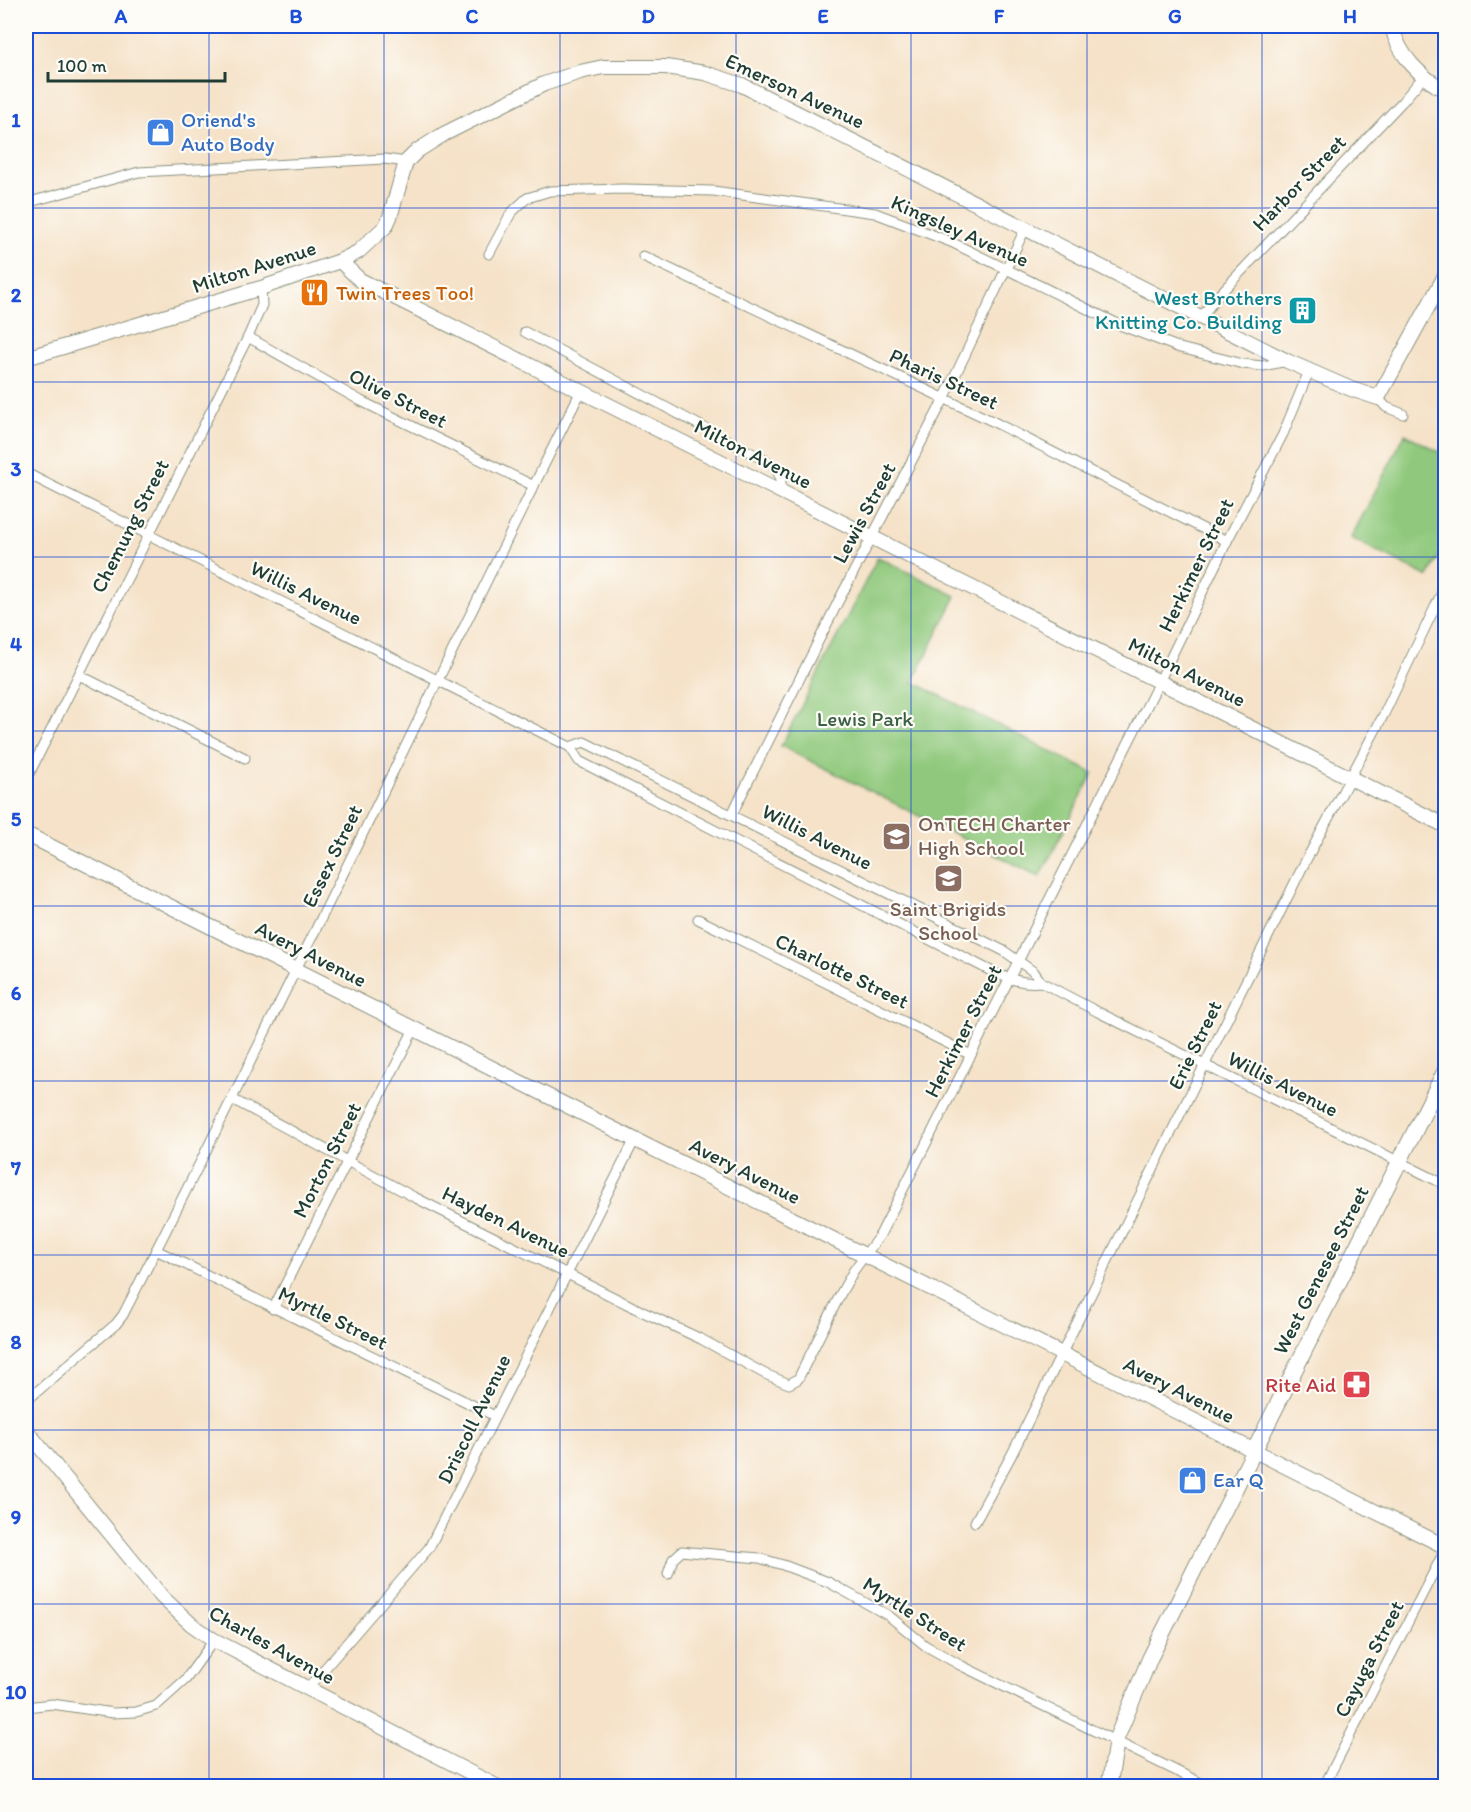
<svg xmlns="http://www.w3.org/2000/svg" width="1471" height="1812" font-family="Itim,sans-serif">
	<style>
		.green { fill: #90c97d; stroke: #588358; stroke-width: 1.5 }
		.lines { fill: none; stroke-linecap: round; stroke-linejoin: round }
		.street-casing { stroke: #8a907e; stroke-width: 11 }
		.secondary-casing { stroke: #8a907e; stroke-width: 16 }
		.primary-casing { stroke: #8a907e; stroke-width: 17 }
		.street { stroke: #fff; stroke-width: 9 }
		.secondary { stroke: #fff; stroke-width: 14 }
		.primary { stroke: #fff; stroke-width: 15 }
		.grid { fill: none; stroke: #1d4ed8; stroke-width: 1.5; stroke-opacity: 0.55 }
		.labels { text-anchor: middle; stroke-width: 4.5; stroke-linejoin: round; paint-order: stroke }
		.street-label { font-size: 21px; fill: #1f3d34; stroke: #fdfcf7 }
		.shop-label { font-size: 21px; fill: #366cbe; stroke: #fdfcf7; text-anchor: start }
		.food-label { font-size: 21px; fill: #c56008; stroke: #fdfcf7; text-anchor: start }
		.culture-label { font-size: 21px; fill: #0d838f; stroke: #fdfcf7; text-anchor: end }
		.park-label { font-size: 21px; fill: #3b6046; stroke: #fdfcf7 }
		.education-label { font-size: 21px; fill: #785e54; stroke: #fdfcf7; text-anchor: start }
		.health-label { font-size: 21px; fill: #be3a42; stroke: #fdfcf7; text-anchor: end }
		.neatline { fill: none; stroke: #1d4ed8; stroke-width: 2 }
		.grid-label { font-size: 20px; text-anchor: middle; font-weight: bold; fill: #1d4ed8 }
	</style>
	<rect width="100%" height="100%" fill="#fdfcf7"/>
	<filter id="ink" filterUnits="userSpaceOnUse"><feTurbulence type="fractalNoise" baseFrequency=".0167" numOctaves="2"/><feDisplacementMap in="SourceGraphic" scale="12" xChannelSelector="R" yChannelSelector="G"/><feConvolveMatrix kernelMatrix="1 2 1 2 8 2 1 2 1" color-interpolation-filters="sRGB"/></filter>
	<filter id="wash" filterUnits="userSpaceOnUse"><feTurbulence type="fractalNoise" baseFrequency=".008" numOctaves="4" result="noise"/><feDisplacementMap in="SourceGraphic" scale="24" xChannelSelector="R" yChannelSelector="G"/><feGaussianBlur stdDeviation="1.35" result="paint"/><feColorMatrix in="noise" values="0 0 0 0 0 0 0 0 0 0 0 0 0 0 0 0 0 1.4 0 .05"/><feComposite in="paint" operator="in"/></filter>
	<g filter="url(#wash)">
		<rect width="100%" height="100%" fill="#f5e2c8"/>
		<!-- green -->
		<g class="green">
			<polygon points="1405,434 1445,455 1445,544 1428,577 1351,538"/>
			<polygon points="878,557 956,596 913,682 1093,773 1040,877 781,746"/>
		</g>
	</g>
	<g filter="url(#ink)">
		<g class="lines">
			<defs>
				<g id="street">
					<polyline points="26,203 139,172 385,159 406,162"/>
					<polyline points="489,254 511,213 527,198 550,191 623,189 713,191 875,213 951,242 1120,325 1180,348 1243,364 1263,366 1287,361"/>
					<polyline points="643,256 992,421 1227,541"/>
					<polyline points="1202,316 1216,298 1402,102 1424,76"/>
					<polyline points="525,332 774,465 781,479 781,491"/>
					<polyline points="248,337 361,401 534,486"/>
					<polyline points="1378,398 1386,407 1403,414"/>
					<path d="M 26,473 L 570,747 L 579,761 L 993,972 C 1009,979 1023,984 1041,982"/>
					<polyline points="79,675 245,758"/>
					<polyline points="570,747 584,742 1004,951 1034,972 1041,982 1098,1012 1446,1185"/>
					<polyline points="26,780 248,337 262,305 261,288"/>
					<polyline points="732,814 839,600 944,399 1026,227"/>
					<polyline points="698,919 971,1055"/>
					<polyline points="232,1099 414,1197 643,1312 701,1339 765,1374 789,1384 798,1379 841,1293 854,1270 880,1235 1159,682 1227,541 1283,434 1309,371"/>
					<polyline points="156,1250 495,1416"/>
					<polyline points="273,1309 414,1029"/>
					<path d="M 26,1401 L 116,1324 L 123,1315 C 280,1009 427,698 581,391"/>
					<polyline points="975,1522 1012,1454 1304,864 1384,714 1446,584"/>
					<polyline points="668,1574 673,1559 682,1551 691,1552 759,1558 783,1565 828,1582 889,1616 926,1646 960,1665 1207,1786"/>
					<polyline points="307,1689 429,1548 635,1139"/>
					<polyline points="26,1707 52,1704 113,1713 136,1712 156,1706 186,1679 214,1640"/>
					<polyline points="1324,1786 1446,1548"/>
				</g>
				<g id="secondary">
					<path d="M 1392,26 C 1398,55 1420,77 1446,91"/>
					<polyline points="340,261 360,280 1446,826"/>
					<polyline points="26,358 261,288 340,261 358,252 386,226 390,217 406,162 417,151 444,134 544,84 580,72 603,67 666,67 705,73 742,85 1287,361 1351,389 1378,398 1446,274"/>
					<polyline points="26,834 1446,1547"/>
					<polyline points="26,1430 162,1597 191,1624 214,1640 496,1786"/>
				</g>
				<polyline id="primary" points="1109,1786 1117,1737 1150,1658 1446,1069"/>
			</defs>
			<!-- street casing -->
			<use href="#street" class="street-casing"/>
			<!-- secondary casing -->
			<use href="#secondary" class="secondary-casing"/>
			<!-- primary casing -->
			<use href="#primary" class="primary-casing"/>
			<!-- street -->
			<use href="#street" class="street"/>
			<!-- secondary -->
			<use href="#secondary" class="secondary"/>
			<!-- primary -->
			<use href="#primary" class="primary"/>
		</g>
	</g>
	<!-- grid -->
	<path class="grid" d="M 209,26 L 209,1786M 384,26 L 384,1786M 560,26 L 560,1786M 736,26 L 736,1786M 911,26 L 911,1786M 1087,26 L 1087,1786M 1262,26 L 1262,1786M 26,208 L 1446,208M 26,382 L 1446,382M 26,557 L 1446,557M 26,731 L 1446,731M 26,906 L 1446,906M 26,1081 L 1446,1081M 26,1255 L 1446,1255M 26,1430 L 1446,1430M 26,1604 L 1446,1604"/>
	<!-- icons -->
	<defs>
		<symbol id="shop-square" viewBox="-11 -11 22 22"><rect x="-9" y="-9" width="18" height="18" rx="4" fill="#3f7fe0" stroke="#fdfcf7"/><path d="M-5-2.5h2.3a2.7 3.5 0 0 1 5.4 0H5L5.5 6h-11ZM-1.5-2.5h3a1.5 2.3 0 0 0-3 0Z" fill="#fff"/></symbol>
		<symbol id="restaurant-square" viewBox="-11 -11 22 22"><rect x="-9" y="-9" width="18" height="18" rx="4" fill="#e8710a" stroke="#fdfcf7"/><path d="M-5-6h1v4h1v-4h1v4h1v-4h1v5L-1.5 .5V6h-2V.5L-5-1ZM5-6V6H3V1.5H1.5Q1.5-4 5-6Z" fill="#fff"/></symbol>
		<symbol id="building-square" viewBox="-11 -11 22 22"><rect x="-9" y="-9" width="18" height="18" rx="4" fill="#0f9aa8" stroke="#fdfcf7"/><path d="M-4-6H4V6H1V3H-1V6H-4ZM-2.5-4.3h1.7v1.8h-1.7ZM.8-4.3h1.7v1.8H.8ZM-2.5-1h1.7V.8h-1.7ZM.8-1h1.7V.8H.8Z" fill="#fff"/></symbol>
		<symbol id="school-square" viewBox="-11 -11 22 22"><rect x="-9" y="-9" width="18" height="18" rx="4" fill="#8d6e63" stroke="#fdfcf7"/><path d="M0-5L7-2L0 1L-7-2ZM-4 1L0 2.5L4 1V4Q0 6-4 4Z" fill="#fff"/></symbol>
		<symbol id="pharmacy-square" viewBox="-11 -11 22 22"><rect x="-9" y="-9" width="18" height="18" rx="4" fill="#e0444e" stroke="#fdfcf7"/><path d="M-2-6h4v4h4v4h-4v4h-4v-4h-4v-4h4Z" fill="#fff"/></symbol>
	</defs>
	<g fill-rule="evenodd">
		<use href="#shop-square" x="144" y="116" width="33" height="33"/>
		<use href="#restaurant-square" x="298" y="276" width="33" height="33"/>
		<use href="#building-square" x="1286" y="294" width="33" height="33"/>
		<use href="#school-square" x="880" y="820" width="33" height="33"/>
		<use href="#school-square" x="932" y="862" width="33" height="33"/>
		<use href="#pharmacy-square" x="1340" y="1368" width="33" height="33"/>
		<use href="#shop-square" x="1176" y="1464" width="33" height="33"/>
	</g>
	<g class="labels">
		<!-- street labels -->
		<g class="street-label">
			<text transform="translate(795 91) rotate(25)" y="7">Emerson Avenue</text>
			<text transform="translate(1299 183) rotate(-46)" y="7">Harbor Street</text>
			<text transform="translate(960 231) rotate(24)" y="7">Kingsley Avenue</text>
			<text transform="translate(254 267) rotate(-18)" y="7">Milton Avenue</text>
			<text transform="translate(944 379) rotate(25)" y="7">Pharis Street</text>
			<text transform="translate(398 398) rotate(27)" y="7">Olive Street</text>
			<text transform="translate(753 454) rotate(27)" y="7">Milton Avenue</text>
			<text transform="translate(864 513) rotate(-62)" y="7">Lewis Street</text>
			<text transform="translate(130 526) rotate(-63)" y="7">Chemung Street</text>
			<text transform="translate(1196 565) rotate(-64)" y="7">Herkimer Street</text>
			<text transform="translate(306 593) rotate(26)" y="7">Willis Avenue</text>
			<text transform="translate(1187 672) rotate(27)" y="7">Milton Avenue</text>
			<text transform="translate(817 837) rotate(27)" y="7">Willis Avenue</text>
			<text transform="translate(332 856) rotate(-64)" y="7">Essex Street</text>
			<text transform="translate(311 954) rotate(27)" y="7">Avery Avenue</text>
			<text transform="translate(842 971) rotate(26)" y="7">Charlotte Street</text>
			<text transform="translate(963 1031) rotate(-63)" y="7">Herkimer Street</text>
			<text transform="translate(1195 1045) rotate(-64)" y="7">Erie Street</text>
			<text transform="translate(1283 1084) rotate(27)" y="7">Willis Avenue</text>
			<text transform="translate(327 1160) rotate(-63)" y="7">Morton Street</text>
			<text transform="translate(745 1171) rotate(27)" y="7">Avery Avenue</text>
			<text transform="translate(506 1222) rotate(26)" y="7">Hayden Avenue</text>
			<text transform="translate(1321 1270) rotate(-63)" y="7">West Genesee Street</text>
			<text transform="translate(333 1318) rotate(26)" y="7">Myrtle Street</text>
			<text transform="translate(1179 1390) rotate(27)" y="7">Avery Avenue</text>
			<text transform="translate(474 1419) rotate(-64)" y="7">Driscoll Avenue</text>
			<text transform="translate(915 1614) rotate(33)" y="7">Myrtle Street</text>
			<text transform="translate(272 1645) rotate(29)" y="7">Charles Avenue</text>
			<text transform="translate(1369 1659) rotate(-63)" y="7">Cayuga Street</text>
		</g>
		<!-- shop labels -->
		<g class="shop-label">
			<text x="181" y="127">Oriend's<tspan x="181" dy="24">Auto Body</tspan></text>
			<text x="1213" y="1487">Ear Q</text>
		</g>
		<!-- food labels -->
		<g class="food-label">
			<text x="336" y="300">Twin Trees Too!</text>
		</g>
		<!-- culture labels -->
		<g class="culture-label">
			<text x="1282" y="305">West Brothers<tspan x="1282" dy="24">Knitting Co. Building</tspan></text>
		</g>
		<!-- park labels -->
		<g class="park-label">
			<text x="865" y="726">Lewis Park</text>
		</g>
		<!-- education labels -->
		<g class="education-label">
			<text x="918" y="831">OnTECH Charter<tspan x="918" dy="24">High School</tspan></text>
			<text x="948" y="916" text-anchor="middle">Saint Brigids<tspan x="948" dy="24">School</tspan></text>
		</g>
		<!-- health labels -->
		<g class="health-label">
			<text x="1336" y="1392">Rite Aid</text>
		</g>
	</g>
	<!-- margin -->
	<rect width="1471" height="1812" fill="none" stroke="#fdfcf7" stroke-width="66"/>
	<!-- scale -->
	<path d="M48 72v9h177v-9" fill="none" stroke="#1f3d34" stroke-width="3"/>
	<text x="57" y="72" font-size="18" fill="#1f3d34" stroke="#fdfcf7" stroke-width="4.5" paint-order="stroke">100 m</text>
	<rect x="33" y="33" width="1405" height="1746" class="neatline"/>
	<g class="grid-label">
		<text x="121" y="23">A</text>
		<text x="296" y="23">B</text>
		<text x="472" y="23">C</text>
		<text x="648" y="23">D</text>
		<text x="823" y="23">E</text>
		<text x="999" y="23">F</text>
		<text x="1175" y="23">G</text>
		<text x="1350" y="23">H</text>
		<text x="16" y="127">1</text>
		<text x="16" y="302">2</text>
		<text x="16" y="476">3</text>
		<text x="16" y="651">4</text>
		<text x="16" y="826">5</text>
		<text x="16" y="1000">6</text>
		<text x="16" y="1175">7</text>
		<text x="16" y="1349">8</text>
		<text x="16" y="1524">9</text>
		<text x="16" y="1699">10</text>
	</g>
</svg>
